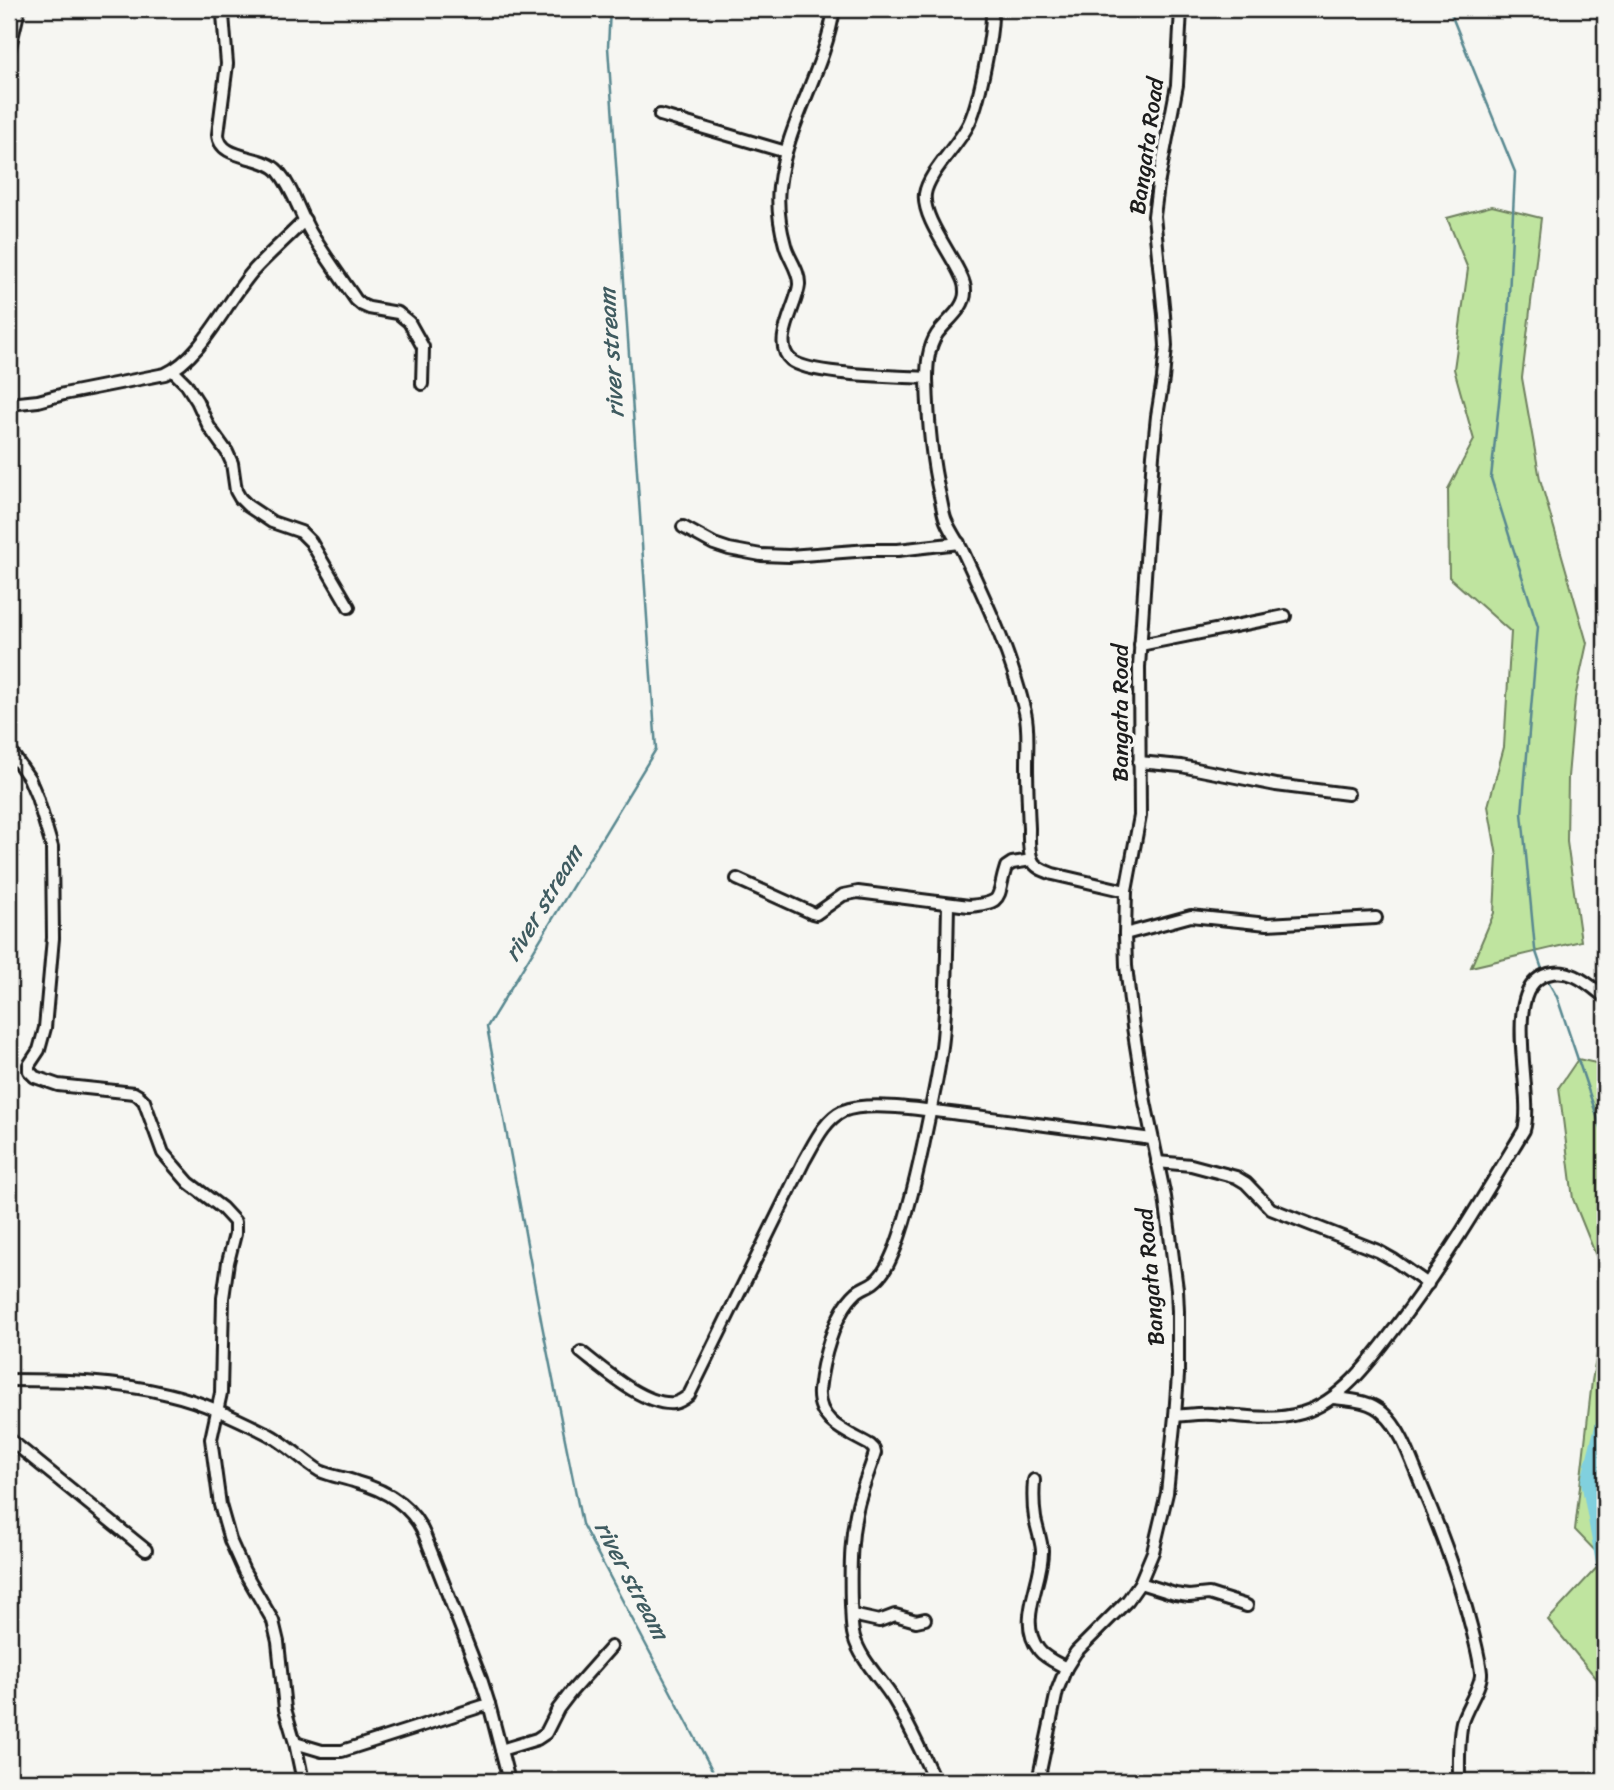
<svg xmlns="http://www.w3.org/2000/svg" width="1614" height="1790" font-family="Sriracha,sans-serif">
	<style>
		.green { fill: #bfe49f; stroke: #6e805e; stroke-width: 2 }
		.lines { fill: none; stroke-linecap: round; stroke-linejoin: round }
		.stream { stroke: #598890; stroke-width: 2.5 }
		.river { stroke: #81d0de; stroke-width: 16 }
		.minor-casing { stroke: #1c1c1c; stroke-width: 16 }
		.minor { stroke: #f6f6f2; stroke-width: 10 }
		.labels { text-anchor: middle; stroke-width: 7; stroke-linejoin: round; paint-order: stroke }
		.street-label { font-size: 23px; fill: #1c1c1c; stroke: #f6f6f2 }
		.water-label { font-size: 24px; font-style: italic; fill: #3f5b60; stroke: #f6f6f2 }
	</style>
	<rect width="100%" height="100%" fill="#f6f6f2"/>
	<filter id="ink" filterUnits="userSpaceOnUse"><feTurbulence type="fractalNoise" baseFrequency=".0143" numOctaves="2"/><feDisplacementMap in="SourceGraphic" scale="14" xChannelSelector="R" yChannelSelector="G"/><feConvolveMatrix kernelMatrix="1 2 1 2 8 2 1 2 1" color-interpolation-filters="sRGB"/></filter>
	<g filter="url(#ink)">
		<!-- green -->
		<g class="green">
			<polygon points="1492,206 1541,218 1522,378 1540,479 1587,643 1575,698 1568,777 1567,842 1581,941 1471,967 1494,913 1497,856 1488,806 1504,747 1511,632 1449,577 1448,489 1474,440 1454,369 1468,269 1447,218"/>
			<polygon points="1578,1059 1605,1065 1605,1278 1573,1199 1559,1087"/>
			<polygon points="1605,1310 1605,1694 1597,1679 1548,1620 1604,1560 1575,1530 1592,1381"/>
		</g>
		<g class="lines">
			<!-- stream -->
			<g class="stream">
				<polyline points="610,9 608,47 656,749 487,1027 542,1325 582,1524 718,1781"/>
				<polyline points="1449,9 1515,172 1508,317 1491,478 1538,627 1522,813 1535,949 1543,972"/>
				<polyline points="1546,978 1557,997 1605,1140"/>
			</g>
			<!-- river -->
			<polyline class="river" points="1605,1419 1589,1481 1605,1568"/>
			<defs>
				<g id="minor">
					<path d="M 221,9 L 223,15 L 227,64 L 218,134 C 219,161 263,154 278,171 C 294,190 299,213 311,233 C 325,256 341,278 356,300 L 362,305 L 369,308 L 398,313 L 409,322 L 423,347 L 422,384"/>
					<path d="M 834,9 C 825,70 786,124 779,187 C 777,205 780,227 785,245 C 788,258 800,271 799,285 C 797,306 771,343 791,360 C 810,376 900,376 927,378"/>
					<path d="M 992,9 C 993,33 979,107 967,127 C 956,147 928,174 925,194 C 922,217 951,253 961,276 C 963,280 965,285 965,291 C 966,308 946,321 937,334 C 928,348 927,364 927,380 C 928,419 931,458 940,496 C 942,504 943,514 946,521 C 951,533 959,543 964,554 C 988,605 1012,657 1025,712 C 1029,729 1027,747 1027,765 C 1027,786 1028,807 1029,828 C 1029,838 1028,850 1032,860 C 1035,868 1045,871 1053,874 L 1126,891"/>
					<polyline points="9,51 19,9"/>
					<polyline points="660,115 786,152"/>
					<polyline points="173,371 186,384 197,401 209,427 227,452 232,463 236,491 240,498 248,506 272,522 301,532 311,542 349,607"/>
					<path d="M 9,404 L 38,401 L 64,394 L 165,374 C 202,358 227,300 254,270 C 270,253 288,237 305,220"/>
					<polyline points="683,527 714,544 729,549 761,555 789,556 869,550 898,550 959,543"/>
					<polyline points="1140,645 1285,616"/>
					<polyline points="9,749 29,778 37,797 52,847 53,938 45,1028 39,1050 29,1065 29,1071 35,1077 58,1085 134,1093 139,1096 144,1101 163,1153 189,1183 222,1208 235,1222 235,1234 228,1262 223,1298 221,1393 211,1439 220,1505 230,1540 244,1571 273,1621 278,1642 285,1709 295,1743 303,1781"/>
					<polyline points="1139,762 1181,766 1276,785 1348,794"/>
					<path d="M 737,879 L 812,913 L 816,914 L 843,895 L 858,892 L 969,906 C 1006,903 996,897 1006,867 L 1012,863 L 1032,860"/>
					<polyline points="1125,934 1191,916 1267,924 1376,918"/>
					<polyline points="1157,1162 1191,1165 1236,1177 1246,1183 1271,1209 1378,1251 1394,1260 1428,1284"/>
					<path d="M 581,1352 C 603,1369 644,1406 674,1403 C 680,1402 684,1399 689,1395 L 804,1161 C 814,1144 824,1120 843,1111 C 871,1099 944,1113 976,1116 C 1035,1124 1094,1131 1152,1139"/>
					<path d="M 9,1380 C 63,1380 115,1381 168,1394 C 203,1402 236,1418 268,1434 C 287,1444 302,1460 320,1471 C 331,1476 345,1478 356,1482 C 386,1490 413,1506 425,1536 L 481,1679 L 489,1704 L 509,1781"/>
					<path d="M 1333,1398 C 1350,1400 1370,1400 1383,1413 C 1402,1430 1411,1460 1421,1484 C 1439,1527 1456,1570 1468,1615 C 1473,1634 1479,1653 1481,1673 C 1482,1685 1466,1708 1462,1722 C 1458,1741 1459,1762 1459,1781"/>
					<path d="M 1175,1416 C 1188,1415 1200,1413 1212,1414 C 1245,1416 1270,1422 1302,1413 C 1344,1400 1374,1356 1399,1323 C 1445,1262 1484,1196 1524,1130 C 1535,1094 1499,987 1548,974 C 1571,967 1588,984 1605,997"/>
					<polyline points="9,1439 146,1550"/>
					<path d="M 1034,1480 C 1033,1493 1033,1505 1035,1518 C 1037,1529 1041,1539 1042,1550 C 1043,1582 1016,1621 1039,1650 C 1045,1658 1057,1663 1066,1668"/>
					<polyline points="1140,1583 1175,1594 1189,1596 1209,1594 1247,1606"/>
					<polyline points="852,1615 879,1621 895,1615 916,1621 925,1619"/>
					<polyline points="295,1743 322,1751 342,1751 489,1704"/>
					<polyline points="501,1750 537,1739 546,1733 558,1709 571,1692 611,1647"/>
					<path d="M 935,1781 C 922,1754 910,1726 894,1700 C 882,1680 861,1661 854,1637 C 851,1627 852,1616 851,1605 C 850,1568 850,1529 861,1494 C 865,1480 871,1467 875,1453 L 874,1449 L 870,1445 C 847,1432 817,1422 819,1391 C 822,1362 834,1313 856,1293 C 861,1288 869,1286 874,1282 C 885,1274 891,1258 896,1246 C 910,1207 919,1167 927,1127 C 933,1098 940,1068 943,1038 C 947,994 947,949 948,905"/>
					<polyline points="1038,1781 1057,1691 1066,1668 1076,1652 1128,1600 1140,1583 1153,1552 1167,1493 1175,1416 1178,1375 1178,1311 1177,1289 1165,1197 1145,1102 1133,1027 1126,966 1125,934 1126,891 1140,816 1139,667 1153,455 1157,416 1163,379 1166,346 1164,315 1154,216 1158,185 1177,85 1181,9"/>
				</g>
			</defs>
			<!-- minor casing -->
			<use href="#minor" class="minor-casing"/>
			<!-- minor -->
			<use href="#minor" class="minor"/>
		</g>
	</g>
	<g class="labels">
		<!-- street labels -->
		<g class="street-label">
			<text transform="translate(1146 146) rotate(-82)" y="8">Bangata Road</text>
			<text transform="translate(1120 713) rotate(-90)" y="8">Bangata Road</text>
			<text transform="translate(1150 1277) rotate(-95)" y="8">Bangata Road</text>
		</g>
		<!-- water labels -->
		<g class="water-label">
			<text transform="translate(611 353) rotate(-94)" y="8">river stream</text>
			<text transform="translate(543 903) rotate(-59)" y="8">river stream</text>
			<text transform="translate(632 1580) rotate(62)" y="8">river stream</text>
		</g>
	</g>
	<!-- margin -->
	<rect width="1614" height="1790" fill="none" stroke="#f6f6f2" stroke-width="35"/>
	<rect x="18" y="18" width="1579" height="1755" fill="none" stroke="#1c1c1c" stroke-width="2.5" filter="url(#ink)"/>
</svg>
